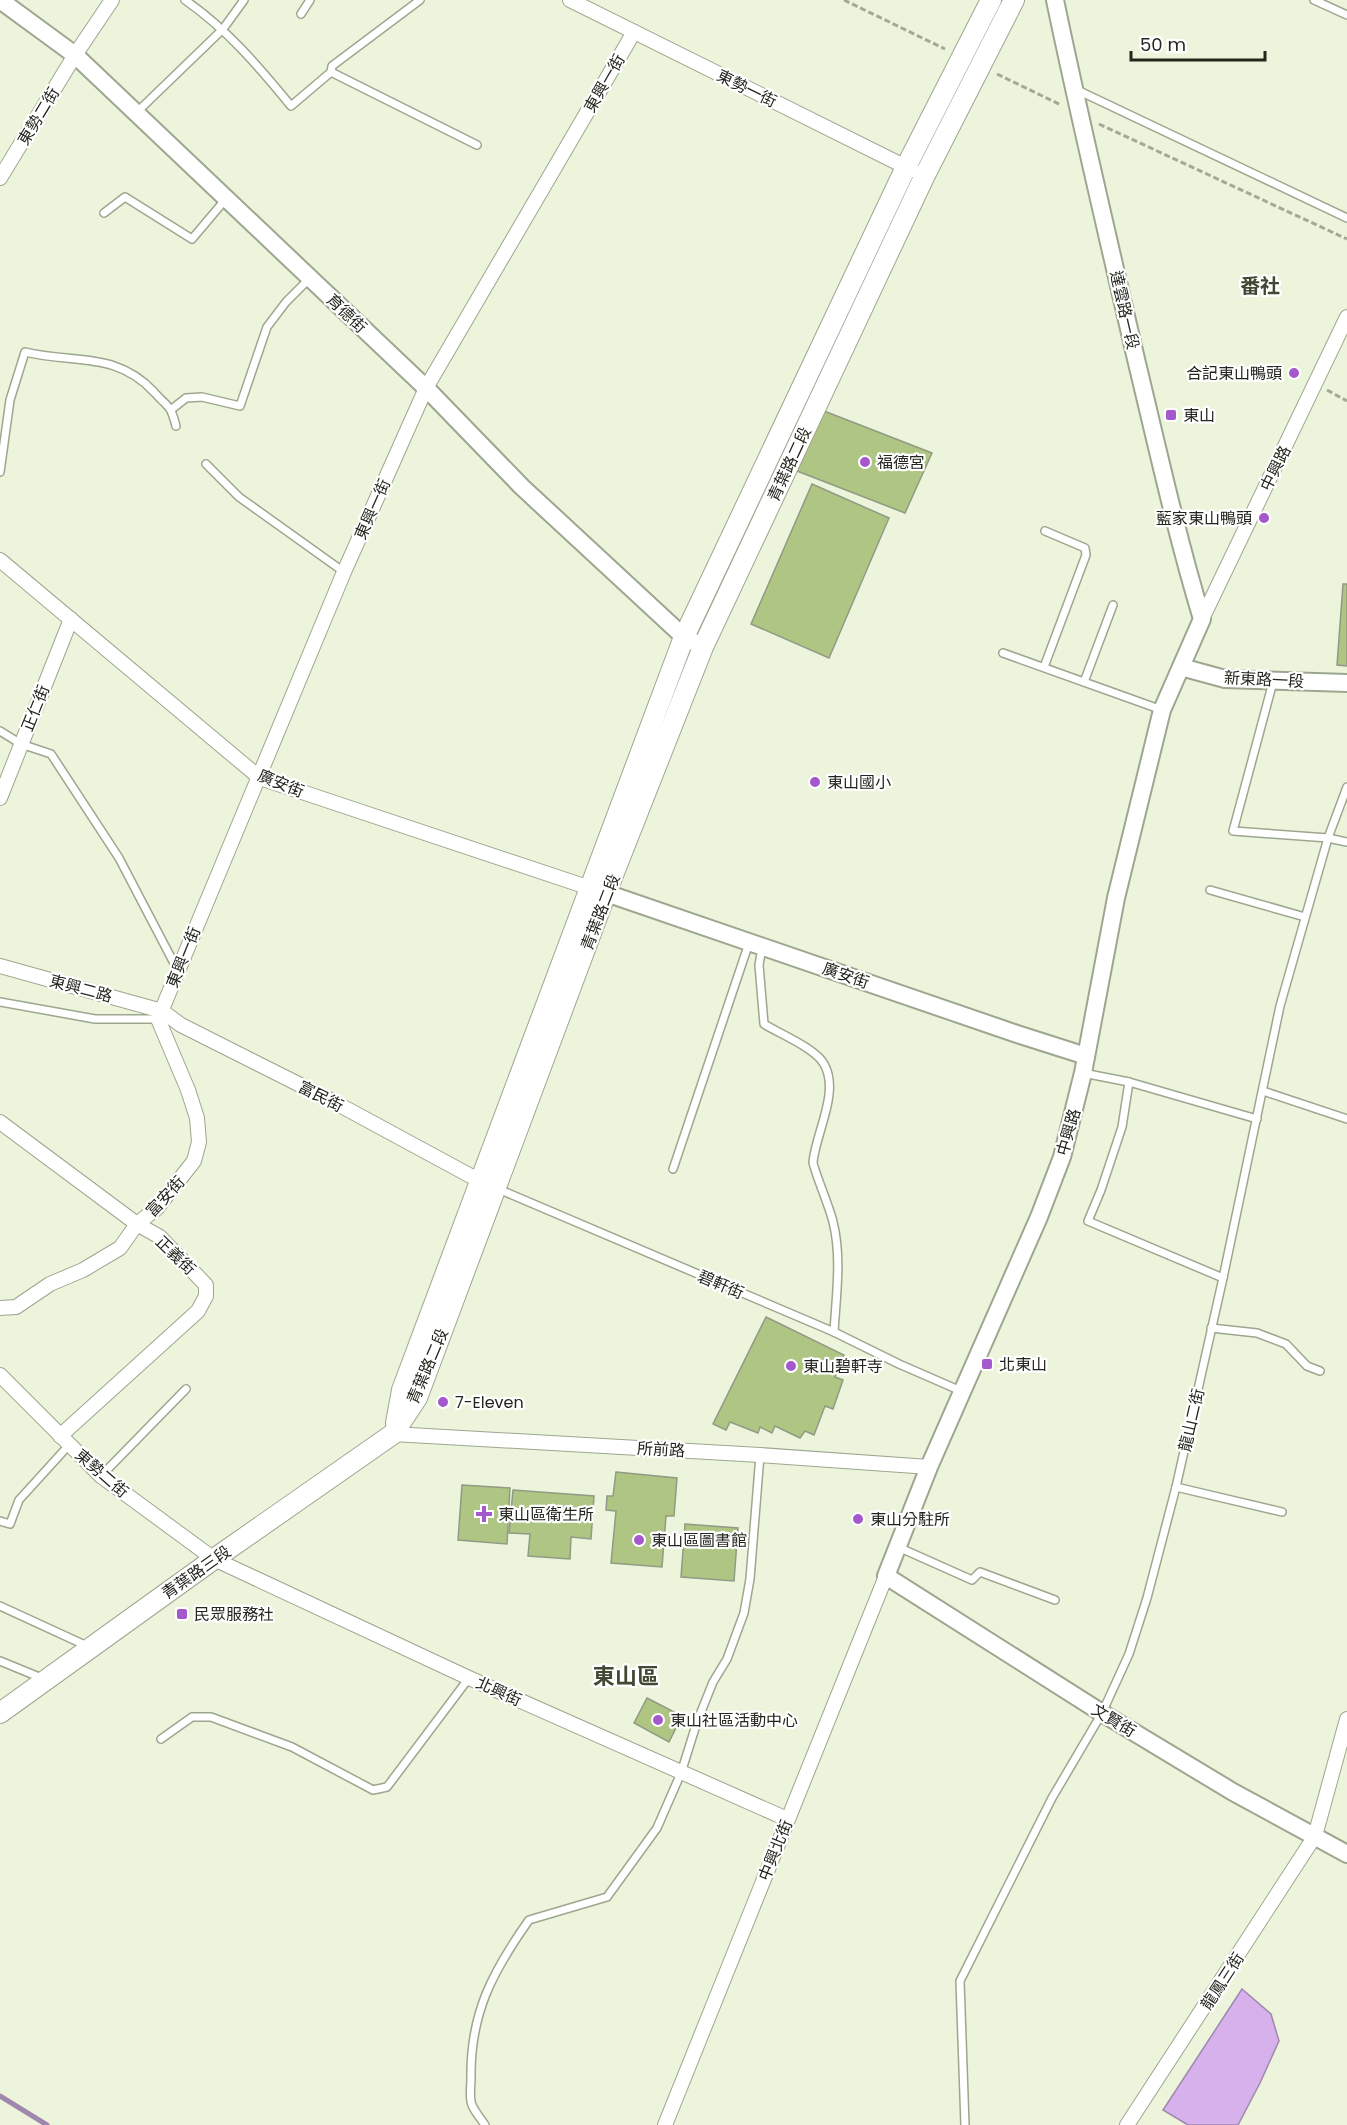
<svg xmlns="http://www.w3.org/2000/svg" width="1347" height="2125" font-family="Poppins,'Noto Sans TC',sans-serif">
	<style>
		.water { fill: #d6b1ec; stroke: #a087ae; stroke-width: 1.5 }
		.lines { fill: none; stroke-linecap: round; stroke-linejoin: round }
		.stream { stroke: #a087ae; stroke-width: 5 }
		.building { fill: #afc584; stroke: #919a83; stroke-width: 1.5 }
		.service-casing { stroke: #9da68f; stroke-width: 10 }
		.minor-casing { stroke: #9da68f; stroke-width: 16 }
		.tertiary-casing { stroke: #9da68f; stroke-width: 20 }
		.secondary-casing { stroke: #9da68f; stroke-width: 22 }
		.path { stroke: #a2a996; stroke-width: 3; stroke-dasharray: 6 3; stroke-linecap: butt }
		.service { stroke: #fff; stroke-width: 7 }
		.minor { stroke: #fff; stroke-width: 14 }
		.tertiary { stroke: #fff; stroke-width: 16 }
		.secondary { stroke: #fff; stroke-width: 20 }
		.poi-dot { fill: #a458cb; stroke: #fff; stroke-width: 2 }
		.labels { text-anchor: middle; stroke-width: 4.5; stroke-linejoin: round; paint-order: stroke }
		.street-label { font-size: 16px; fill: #23261d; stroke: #fff }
		.poi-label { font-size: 16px; fill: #23261d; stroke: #fff; text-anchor: start }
		.quarter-label { font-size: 20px; font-weight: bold; fill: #414834; stroke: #fff }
		.district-label { font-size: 22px; font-weight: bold; fill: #414834; stroke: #fff }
	</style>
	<rect width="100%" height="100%" fill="#ecf5dc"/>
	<!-- water -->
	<polygon class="water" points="1242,1989 1271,2014 1279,2041 1260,2083 1238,2125 1188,2125 1163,2110"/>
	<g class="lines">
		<!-- stream -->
		<polyline class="stream" points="0,2096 47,2125"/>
	</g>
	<!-- building -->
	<g class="building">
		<polygon points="824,411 932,453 905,513 797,471"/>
		<polygon points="812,484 889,518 829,658 751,624"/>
		<polygon points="1343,584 1347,584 1347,666 1337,665"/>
		<polygon points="766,1317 844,1355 835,1377 843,1380 833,1409 825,1406 814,1435 805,1431 800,1438 775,1426 772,1433 760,1427 758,1433 730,1422 726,1430 713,1424"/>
		<polygon points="616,1472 677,1478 674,1516 666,1516 662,1567 611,1563 616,1511 606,1510 607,1496 613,1496"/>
		<polygon points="462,1485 510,1488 507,1544 458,1540"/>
		<polygon points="513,1490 594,1496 591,1539 571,1537 570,1559 528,1556 530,1534 509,1533"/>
		<polygon points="685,1524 738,1528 734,1581 681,1577"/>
		<polygon points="647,1698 682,1716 669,1742 634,1723"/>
	</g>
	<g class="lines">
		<defs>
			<g id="service">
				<path d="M 185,0 C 227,29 259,67 291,106 L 331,72"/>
				<polyline points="420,0 332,66 331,72 477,145"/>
				<polyline points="1314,0 1347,15"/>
				<polyline points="301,14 310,0"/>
				<polyline points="1075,89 1347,218"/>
				<polyline points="136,113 223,29 244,0"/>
				<polyline points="104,213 125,197 192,239 225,200"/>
				<polyline points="172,409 186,398 202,397 240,406 267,327 286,302 310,278"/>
				<polyline points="206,464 239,497 344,572"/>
				<path d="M 0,472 L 10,400 L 25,352 C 74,364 116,351 154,392 C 168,408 170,403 176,426"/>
				<polyline points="1003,653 1162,710"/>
				<polyline points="1044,667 1086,555 1085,548 1045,531"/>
				<polyline points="1084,682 1113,605"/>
				<polyline points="1273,682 1233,831 1328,838 1347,842"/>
				<polyline points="0,731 21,744 51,754 119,858 177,969"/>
				<polyline points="1210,890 1305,917"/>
				<path d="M 762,948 L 759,965 L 764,1024 C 780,1034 815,1048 824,1064 C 840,1092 816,1132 813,1162 C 813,1168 831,1211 833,1222 C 842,1257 836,1297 834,1332"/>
				<polyline points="0,1002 95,1019 158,1019"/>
				<polyline points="1083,1073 1129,1082 1257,1119"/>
				<polyline points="1129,1082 1122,1127 1101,1190 1088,1221 1223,1278"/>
				<polyline points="1263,1091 1347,1119"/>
				<polyline points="673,1169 749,943"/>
				<polyline points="496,1188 834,1332 899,1364 961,1391"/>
				<polyline points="1211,1328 1257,1333 1286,1344 1307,1366 1320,1371"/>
				<polyline points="101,1476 186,1389"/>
				<polyline points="1176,1487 1282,1512"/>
				<polyline points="0,1521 10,1524 19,1500 69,1445"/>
				<polyline points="898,1547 972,1580 980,1572 1055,1600"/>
				<polyline points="0,1606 87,1646"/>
				<polyline points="0,1661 44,1679"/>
				<polyline points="161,1739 192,1717 211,1717 292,1747 373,1790 387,1787 469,1678"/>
				<path d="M 485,2125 C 481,2119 475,2112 472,2105 C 469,2098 471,2086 471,2078 C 470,2013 493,1971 529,1920 L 607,1897 L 657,1828 L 681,1773 L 697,1722 L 713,1682 L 727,1659 L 744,1613 L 750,1579 L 760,1455"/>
				<polyline points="965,2125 960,1981 1052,1798 1102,1713 1129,1654 1147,1598 1176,1487 1223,1278 1280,1006 1328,838 1347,787"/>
			</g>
			<g id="minor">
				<polyline points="570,0 912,170"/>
				<polyline points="0,178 75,55 112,0"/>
				<polyline points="0,560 260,778 596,890"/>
				<polyline points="1202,619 1347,317"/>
				<polyline points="0,798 71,619"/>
				<polyline points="0,966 162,1011 181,1025 334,1102 480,1181"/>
				<polyline points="0,1122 137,1224 160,1237 206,1285 206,1296 198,1311 60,1436"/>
				<polyline points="0,1308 16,1307 50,1284 83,1270 120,1248 137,1224 157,1208 194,1161 199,1142 197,1118 188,1090 158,1019 344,572 426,388 634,32"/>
				<polyline points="0,1375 101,1476 214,1559 469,1678 787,1819"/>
				<polyline points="393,1434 760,1455 929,1467"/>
				<polyline points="665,2125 886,1576"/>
				<polyline points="1127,2125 1315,1836 1347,1719"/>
			</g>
			<g id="tertiary">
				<polyline points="0,0 75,55 426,388 522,487 684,637 694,642"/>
				<path d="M 1055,0 C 1080,120 1108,239 1136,359 C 1157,446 1176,533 1202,619 L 1162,710 L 1116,898 L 1083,1073 L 1062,1157 L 1039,1217 L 929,1467 L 886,1576 L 1102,1713 L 1233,1792 L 1347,1854"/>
				<polyline points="1181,667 1225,679 1347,683"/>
				<polyline points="606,893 1017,1034 1086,1056"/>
			</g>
			<g id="secondary">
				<polyline points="396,1423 402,1390 684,637 906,167 991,0"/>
				<polyline points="0,1713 214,1559 393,1434 417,1398 606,893 703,647 924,177 1014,0"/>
			</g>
		</defs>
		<!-- service casing -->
		<use href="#service" class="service-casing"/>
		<!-- minor casing -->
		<use href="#minor" class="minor-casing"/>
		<!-- tertiary casing -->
		<use href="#tertiary" class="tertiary-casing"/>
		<!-- secondary casing -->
		<use href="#secondary" class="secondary-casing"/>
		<!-- path -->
		<g class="path">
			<polyline points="844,0 945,49"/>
			<polyline points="997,74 1061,105"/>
			<polyline points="1099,124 1347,239"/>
			<polyline points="1327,390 1347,401"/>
		</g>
		<!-- service -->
		<use href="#service" class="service"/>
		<!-- minor -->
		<use href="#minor" class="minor"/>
		<!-- tertiary -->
		<use href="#tertiary" class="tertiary"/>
		<!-- secondary -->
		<use href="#secondary" class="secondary"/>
	</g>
	<!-- markers -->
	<g class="poi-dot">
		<circle cx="1294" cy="373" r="6"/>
		<rect x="1165" y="409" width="12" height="12" rx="3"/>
		<circle cx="865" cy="462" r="6"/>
		<circle cx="1264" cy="518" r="6"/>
		<circle cx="815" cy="782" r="6"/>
		<rect x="981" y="1358" width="12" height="12" rx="3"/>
		<circle cx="791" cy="1366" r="6"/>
		<circle cx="443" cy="1402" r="6"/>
		<path d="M481 1505h6v6h6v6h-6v6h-6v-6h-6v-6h6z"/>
		<circle cx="858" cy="1519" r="6"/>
		<circle cx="639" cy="1540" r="6"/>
		<rect x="176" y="1608" width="12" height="12" rx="3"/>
		<circle cx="658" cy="1720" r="6"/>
	</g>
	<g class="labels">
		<!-- street labels -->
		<g class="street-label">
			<text transform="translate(604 83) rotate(-60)" y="6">東興一街</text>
			<text transform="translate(747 88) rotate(26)" y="6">東勢一街</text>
			<text transform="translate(38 116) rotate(-59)" y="6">東勢二街</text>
			<text transform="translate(1125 310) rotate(77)" y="6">達雲路一段</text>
			<text transform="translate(347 313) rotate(44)" y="6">育德街</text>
			<text transform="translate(789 464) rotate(-65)" y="6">青葉路二段</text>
			<text transform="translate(1275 468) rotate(-64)" y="6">中興路</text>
			<text transform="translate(372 509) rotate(-66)" y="6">東興一街</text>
			<text transform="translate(1264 679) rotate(3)" y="6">新東路一段</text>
			<text transform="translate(35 708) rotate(-68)" y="6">正仁街</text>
			<text transform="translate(281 783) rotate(22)" y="6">廣安街</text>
			<text transform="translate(600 912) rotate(-69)" y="6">青葉路二段</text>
			<text transform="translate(183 957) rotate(-68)" y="6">東興一街</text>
			<text transform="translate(846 975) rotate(19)" y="6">廣安街</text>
			<text transform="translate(81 988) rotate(15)" y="6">東興二路</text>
			<text transform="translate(321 1096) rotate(27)" y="6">富民街</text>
			<text transform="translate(1068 1132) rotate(-74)" y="6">中興路</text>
			<text transform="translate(165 1196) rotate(-47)" y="6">富安街</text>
			<text transform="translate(176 1255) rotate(44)" y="6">正義街</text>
			<text transform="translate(721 1284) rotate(23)" y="6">碧軒街</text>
			<text transform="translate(427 1366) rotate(-67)" y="6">青葉路二段</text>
			<text transform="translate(1191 1420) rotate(-77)" y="6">龍山二街</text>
			<text transform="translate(661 1449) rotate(3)" y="6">所前路</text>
			<text transform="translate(102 1473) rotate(41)" y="6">東勢二街</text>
			<text transform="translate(196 1572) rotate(-35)" y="6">青葉路三段</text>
			<text transform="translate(499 1691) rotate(24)" y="6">北興街</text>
			<text transform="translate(1114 1720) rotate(31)" y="6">文賢街</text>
			<text transform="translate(775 1850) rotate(-68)" y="6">中興北街</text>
			<text transform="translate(1222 1981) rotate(-57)" y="6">龍鳳三街</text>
		</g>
		<!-- poi labels -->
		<g class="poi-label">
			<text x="1282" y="379" text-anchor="end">合記東山鴨頭</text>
			<text x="1183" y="421">東山</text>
			<text x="877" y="468">福德宮</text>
			<text x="1252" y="524" text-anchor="end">藍家東山鴨頭</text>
			<text x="827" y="788">東山國小</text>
			<text x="999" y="1370">北東山</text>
			<text x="803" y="1372">東山碧軒寺</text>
			<text x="455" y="1408">7-Eleven</text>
			<text x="498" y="1520">東山區衛生所</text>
			<text x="870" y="1525">東山分駐所</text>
			<text x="651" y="1546">東山區圖書館</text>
			<text x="194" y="1620">民眾服務社</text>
			<text x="670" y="1726">東山社區活動中心</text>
		</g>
		<!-- quarter labels -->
		<g class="quarter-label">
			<text x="1260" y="293">番社</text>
		</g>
		<!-- district labels -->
		<g class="district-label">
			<text x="626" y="1684">東山區</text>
		</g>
	</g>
	<!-- scale -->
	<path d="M1131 51v9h134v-9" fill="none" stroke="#23261d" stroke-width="3"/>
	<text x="1140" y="51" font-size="18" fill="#23261d" stroke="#ffffff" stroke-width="4.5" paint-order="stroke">50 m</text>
</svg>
